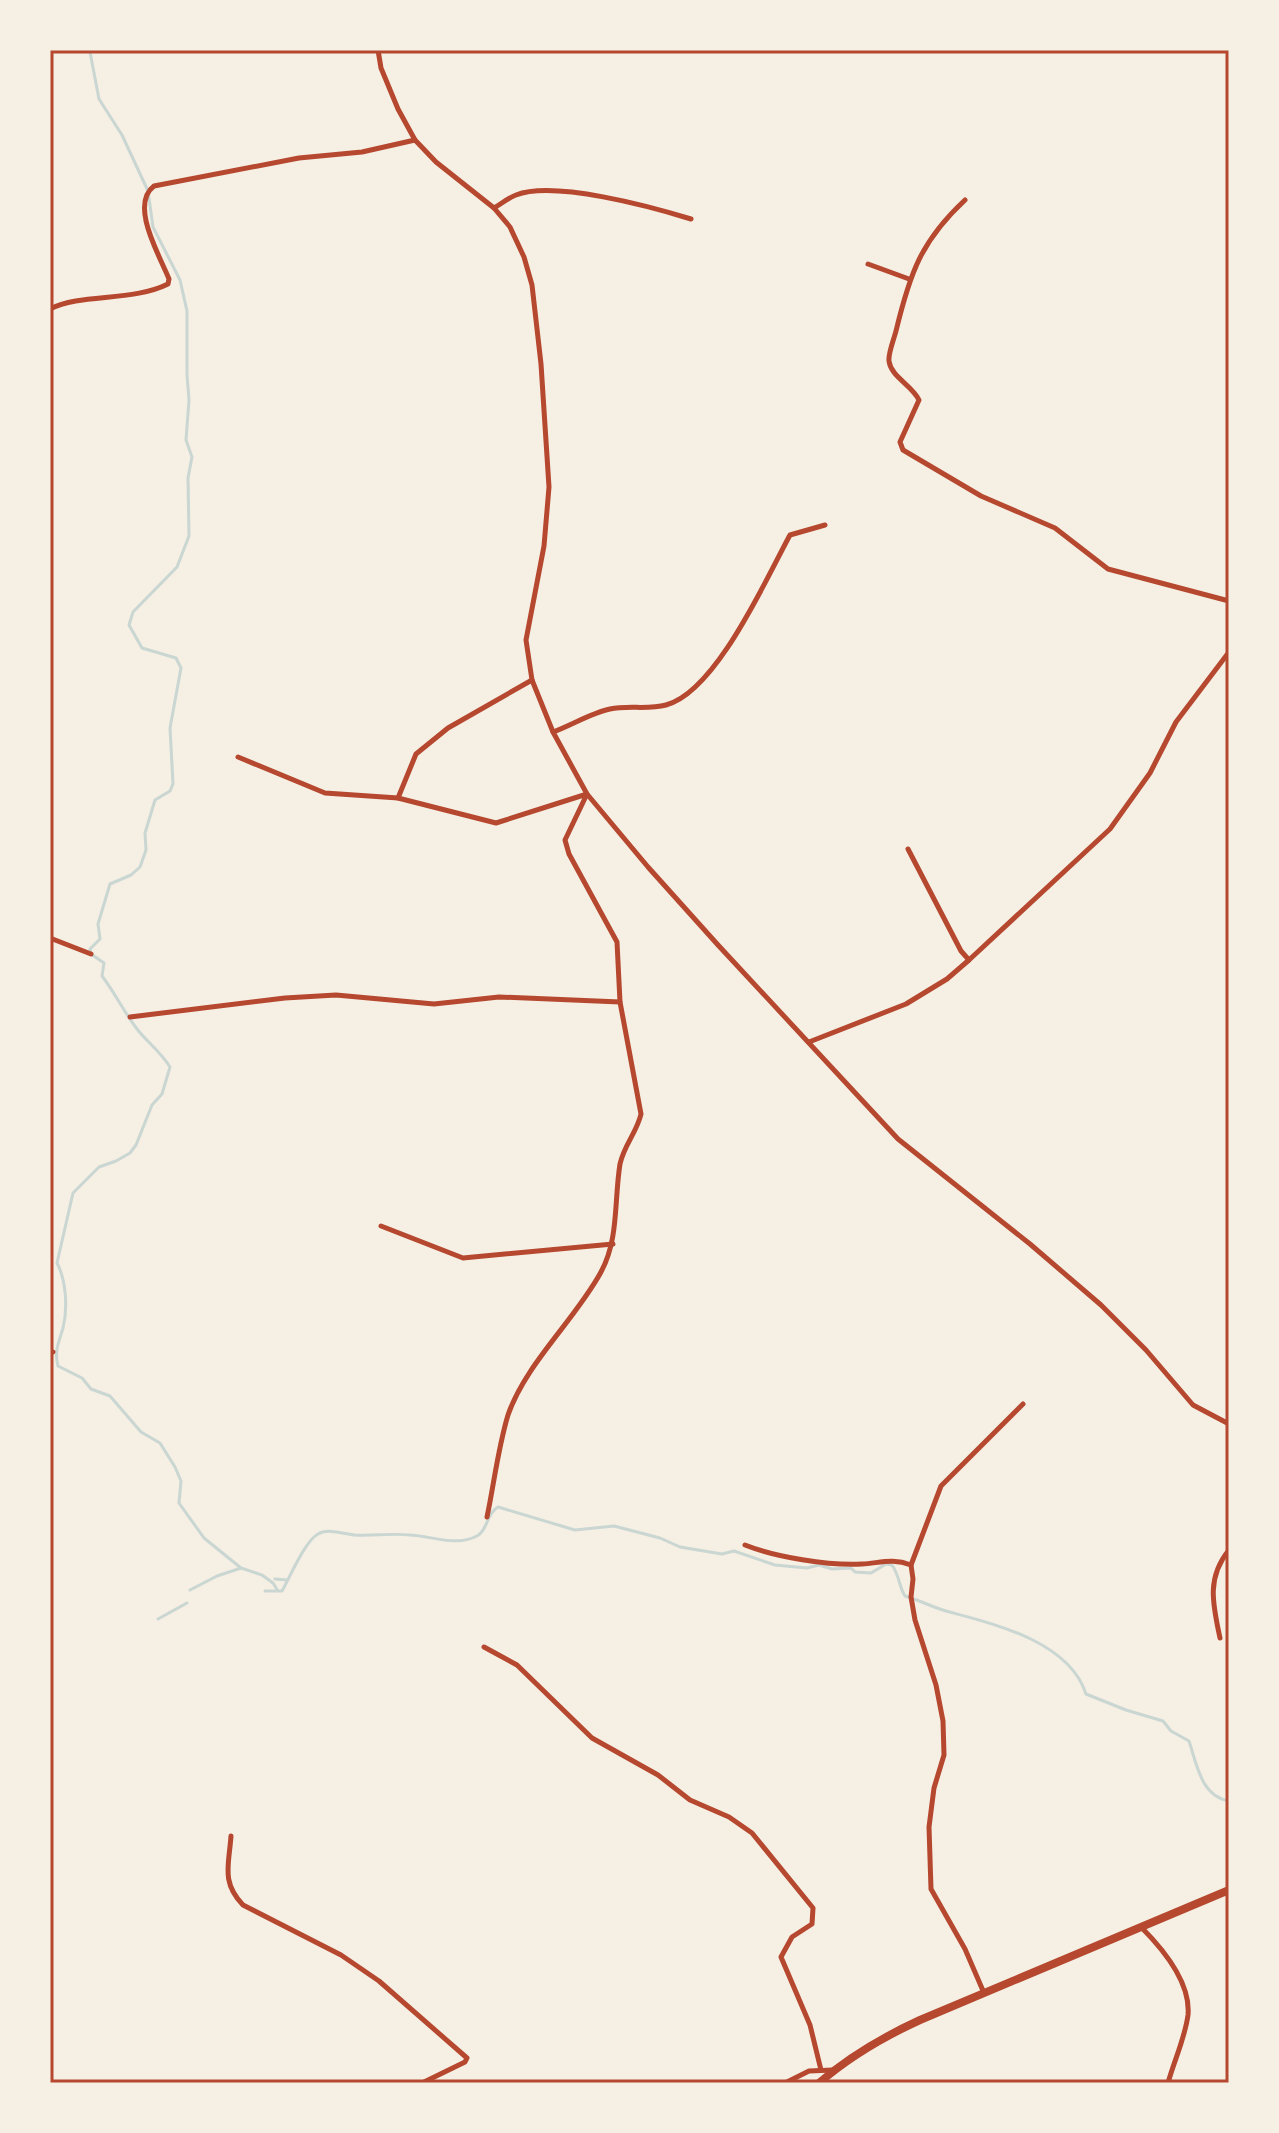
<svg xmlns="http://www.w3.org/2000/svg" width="1279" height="2133" font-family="Raleway,sans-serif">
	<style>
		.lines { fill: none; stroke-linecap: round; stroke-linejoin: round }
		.stream { stroke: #c9d6d2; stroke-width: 3 }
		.minor { stroke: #b5482f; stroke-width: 5 }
		.trunk { stroke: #b5482f; stroke-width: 8 }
		.neatline { fill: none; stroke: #b5482f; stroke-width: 3 }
	</style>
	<rect width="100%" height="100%" fill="#f6efe4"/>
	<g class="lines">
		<!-- stream -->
		<g class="stream">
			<path d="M 85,50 L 90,52 L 99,99 L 122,135 L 148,191 L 153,227 L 180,280 L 187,311 L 187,375 L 189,400 L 186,440 L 192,457 L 188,478 L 189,536 L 177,567 L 133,612 L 129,625 L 142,648 L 176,658 L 181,668 L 170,728 L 173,784 L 170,791 L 155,800 L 145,833 L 146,850 L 140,867 L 131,875 L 110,884 L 98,924 L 100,939 L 90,949 L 91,954 L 104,963 L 102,976 C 115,993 124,1012 137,1029 C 147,1042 160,1051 170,1067 L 162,1094 L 152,1105 L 136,1145 L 130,1153 L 116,1161 L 99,1167 L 73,1193 L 57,1263 C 66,1280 68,1308 63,1328 C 59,1342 54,1351 58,1366 L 82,1378 L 91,1389 L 110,1396 L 141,1432 L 160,1443 L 175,1467 L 181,1481 L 179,1503 L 204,1538 L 241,1568 L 262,1575 L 273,1583 L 278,1591 L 282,1591 C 290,1577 305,1541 318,1534 C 328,1528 344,1534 355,1535 C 373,1536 392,1533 410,1535 C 432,1536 456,1547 477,1536 C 488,1530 486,1514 498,1507 L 575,1530 L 614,1526 L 660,1538 L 680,1547 L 722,1554 L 734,1551 L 775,1565 L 807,1568 L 819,1565 L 832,1569 L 851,1568 L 855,1572 L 871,1573 L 886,1564 L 892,1565 C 900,1577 899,1587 905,1596 C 919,1600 932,1607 946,1611 C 994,1624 1069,1641 1086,1694 L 1126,1710 L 1163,1721 L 1171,1731 L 1189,1741 C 1197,1765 1201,1796 1229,1801"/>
			<polyline points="275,1579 287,1580"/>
			<polyline points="190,1590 217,1576 241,1568"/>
			<polyline points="265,1591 277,1591"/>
			<polyline points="158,1619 187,1603"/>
		</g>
		<!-- minor -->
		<g class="minor">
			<polyline points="378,50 381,68 398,109 415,140 436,162 494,208 510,227 524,257 532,285 541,364 549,487 544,546 526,640 532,680 553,732 587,794 648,867 718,945 898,1139 1030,1244 1101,1305 1146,1350 1193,1405 1229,1424"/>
			<path d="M 965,200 C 921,241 910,273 896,331 C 894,339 888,353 889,361 C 891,377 912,385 919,400 L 900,442 L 903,450 L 981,496 L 1055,528 L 1108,569 L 1229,601"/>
			<path d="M 494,208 C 501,204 508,198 516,195 C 554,180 652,207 691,219"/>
			<polyline points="868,264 909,279"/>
			<path d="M 50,309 C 81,293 132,302 168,284 L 169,279 C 160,256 129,205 154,186 L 299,158 L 362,152 L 415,140"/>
			<path d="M 553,732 C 572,725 591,713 610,709 C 628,705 648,710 666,705 C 716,692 766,579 790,535 L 825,525"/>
			<path d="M 238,757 L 325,793 L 398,798 L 496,823 L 587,794 L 565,840 L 569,854 L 617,942 L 620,1002 L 641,1114 C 637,1132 624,1145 620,1164 C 614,1201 619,1239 601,1272 C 575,1320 526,1363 508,1415 C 498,1448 494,1484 487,1517"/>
			<polyline points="398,798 416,754 448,728 532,680"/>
			<polyline points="908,849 961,951 969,960"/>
			<polyline points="50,938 91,954"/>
			<polyline points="130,1017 285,998 336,995 434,1004 499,997 620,1002"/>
			<polyline points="809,1042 906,1004 947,979 969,960 1110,829 1150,773 1176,722 1229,652"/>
			<polyline points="381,1226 463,1258 613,1244"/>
			<polyline points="50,1351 53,1352"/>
			<path d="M 745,1545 C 775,1557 829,1566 862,1564 C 880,1563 893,1558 911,1565 L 913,1579 L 911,1597 L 915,1620 L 936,1685 L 943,1721 L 944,1755 L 934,1788 L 929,1827 L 931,1889 L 965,1949 L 984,1993"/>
			<polyline points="911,1565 941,1486 1023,1404"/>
			<path d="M 1220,1638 C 1213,1605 1206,1578 1229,1550"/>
			<polyline points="484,1647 517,1665 592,1738 658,1775 690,1800 729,1817 752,1833 813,1908 812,1924 792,1937 781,1957 810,2025 821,2070"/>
			<path d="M 231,1836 C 229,1865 221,1882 243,1905 L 341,1955 L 379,1981 L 467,2058 L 465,2062 L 422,2083"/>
			<path d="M 1141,1927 C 1162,1948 1191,1982 1188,2015 C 1185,2038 1174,2061 1168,2083"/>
			<polyline points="785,2083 809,2071 833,2070"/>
		</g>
		<!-- trunk -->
		<path class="trunk" d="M 819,2083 C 850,2056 883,2037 920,2020 L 1229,1890"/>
	</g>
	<!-- border -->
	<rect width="1279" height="2133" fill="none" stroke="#f6efe4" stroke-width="104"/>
	<rect x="52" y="52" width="1175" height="2029" class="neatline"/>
</svg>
